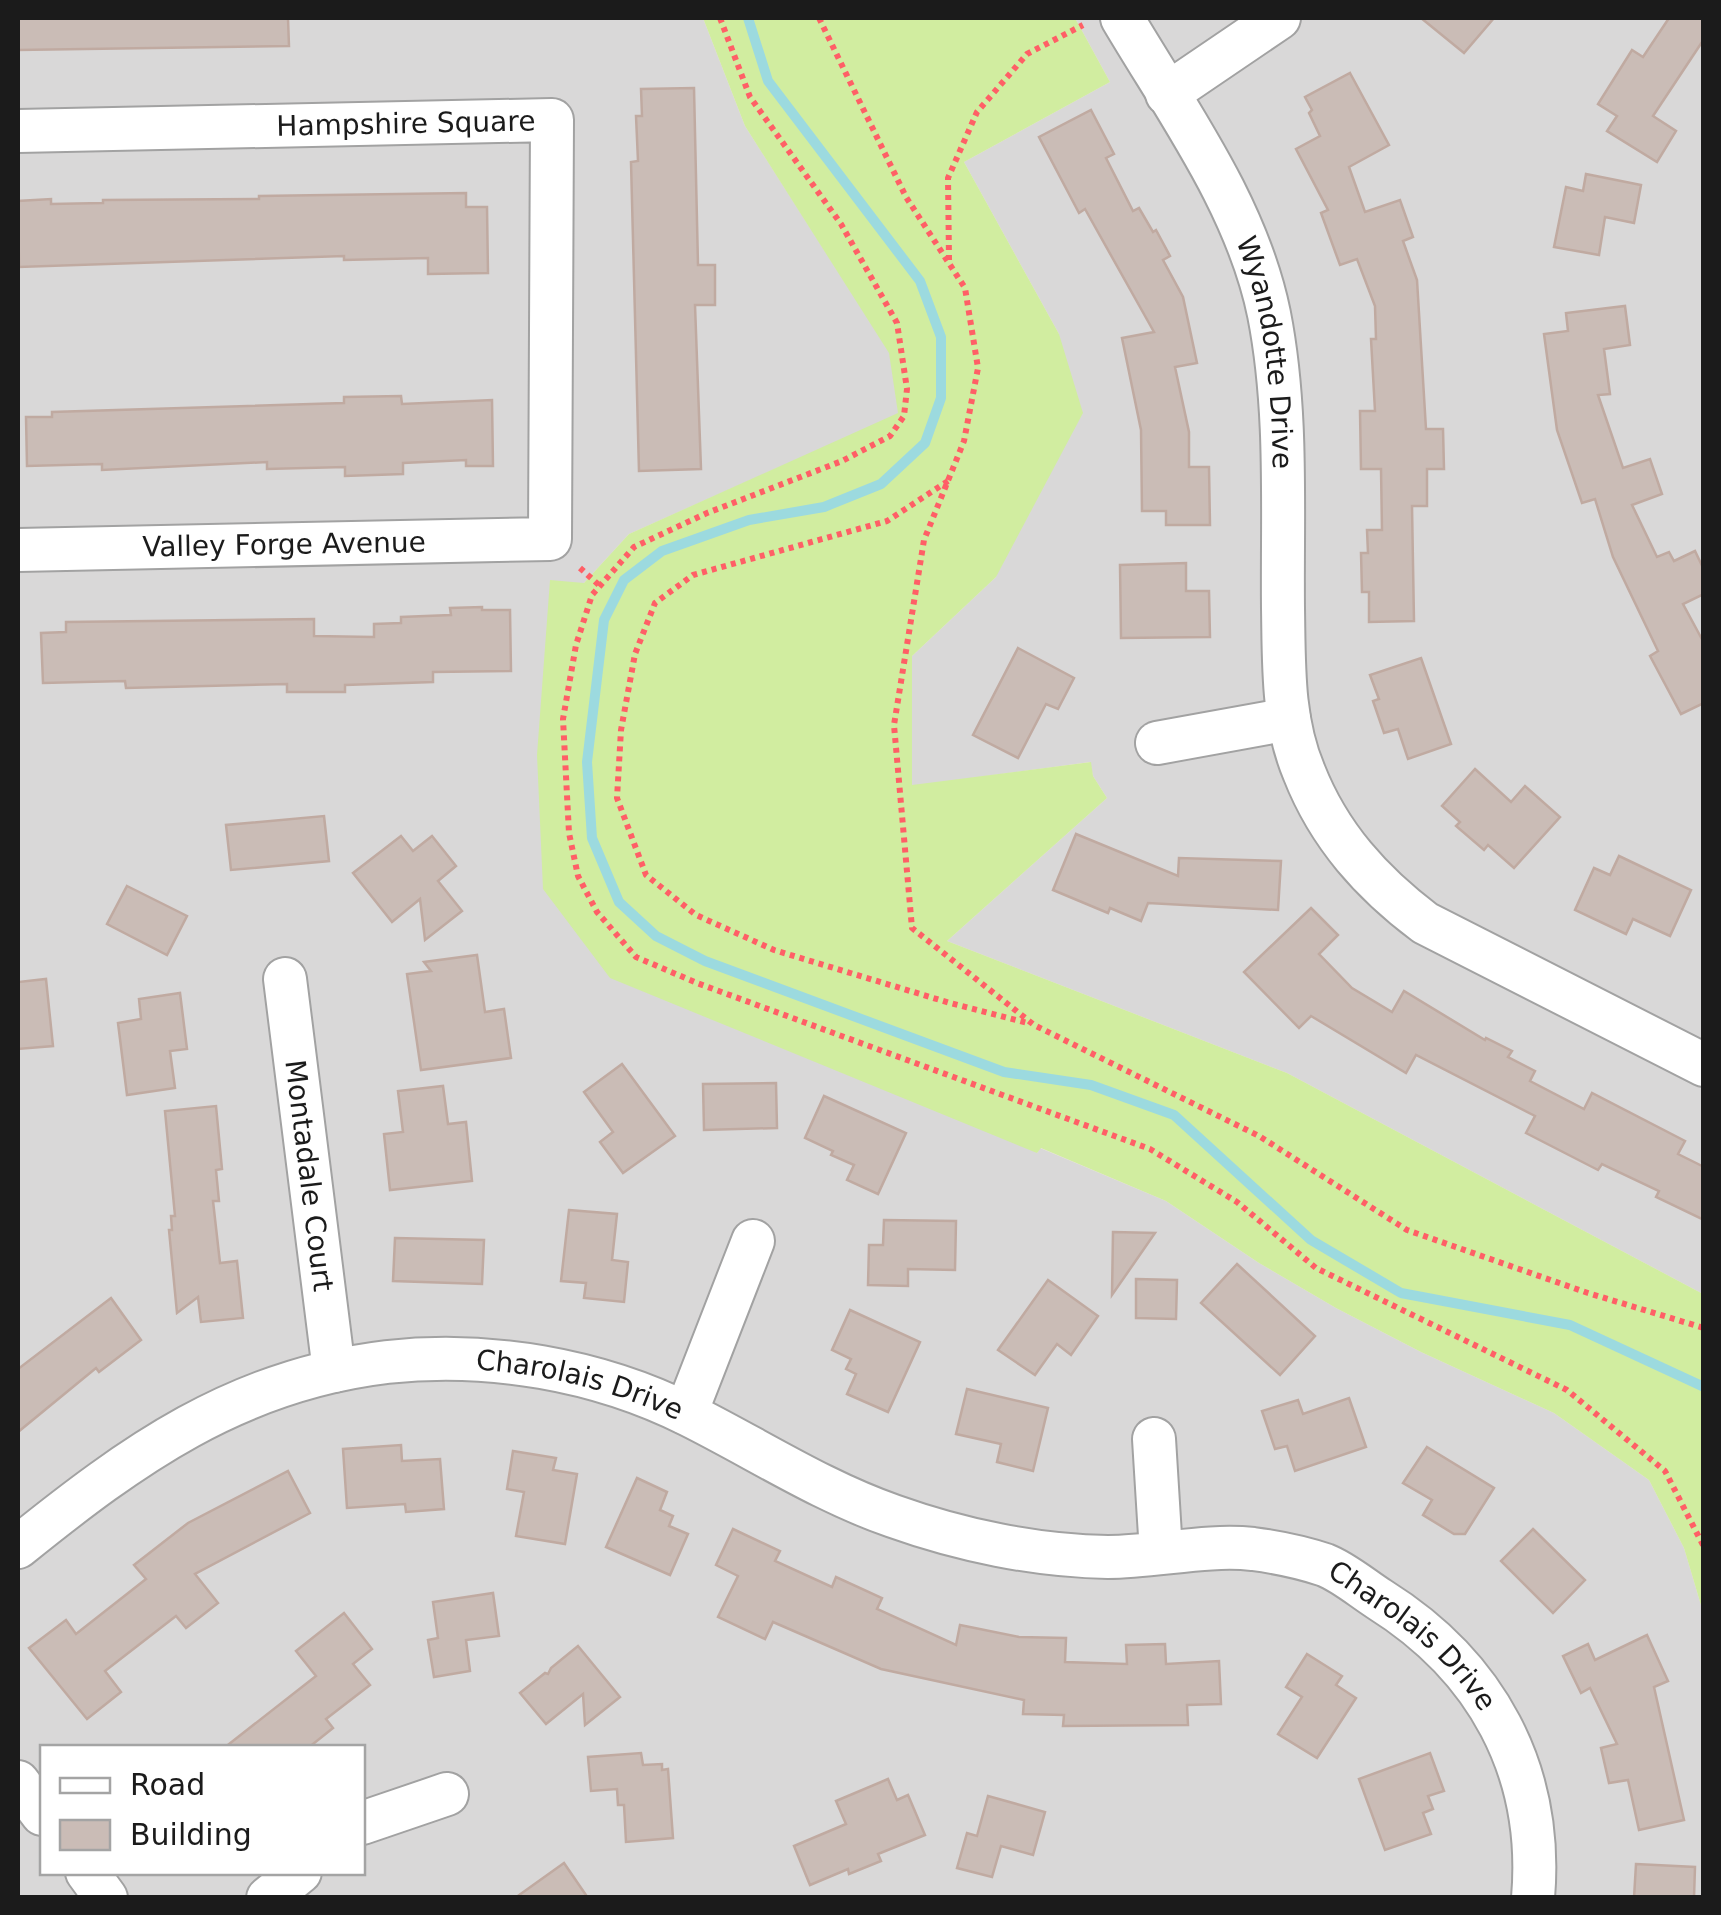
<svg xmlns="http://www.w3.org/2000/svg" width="1721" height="1915" font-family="'DejaVu Sans',sans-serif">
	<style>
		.residential { fill: #d9d8d8; fill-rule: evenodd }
		.grass { fill: #d1eda0 }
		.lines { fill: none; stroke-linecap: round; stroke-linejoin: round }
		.stream { stroke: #9cdadf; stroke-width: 10 }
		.building { fill: #cabcb6; stroke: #c0aaa1; stroke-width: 2.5 }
		.street-casing { stroke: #a2a2a2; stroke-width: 46 }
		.path { stroke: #ff5f66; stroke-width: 6; stroke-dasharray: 5 5; stroke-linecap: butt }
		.street { stroke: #fff; stroke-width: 42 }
		.labels { text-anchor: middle; stroke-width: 8; stroke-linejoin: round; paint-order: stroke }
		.street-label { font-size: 28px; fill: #1b1b1b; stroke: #fff }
	</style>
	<rect width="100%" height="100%" fill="#eee7e0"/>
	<!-- residential -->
	<g class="residential">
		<path d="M 18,18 L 703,18 L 745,126 L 890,353 L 899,414 L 629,534 L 584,583 L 1037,1153 L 1040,1148 L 1166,1201 L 1259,1263 L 1336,1308 L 1421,1352 L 1554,1413 L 1649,1480 L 1684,1548 L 1703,1612 L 1703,1897 L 18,1897 ZM 42,1748 L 362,1748 L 362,1872 L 42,1872 Z"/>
		<polygon points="1075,18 1703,18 1703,1294 1287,1073 947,941 1107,798 1093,776 1090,762 912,786 912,656 996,577 1059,334 964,162 1110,82"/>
	</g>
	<!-- grass -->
	<polygon class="grass" points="703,18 1075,18 1110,82 964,162 1059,334 1083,413 996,577 912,656 912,785 1091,762 1093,776 1107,798 947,941 1287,1073 1703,1294 1703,1612 1684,1548 1649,1480 1554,1413 1421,1352 1336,1308 1259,1263 1166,1201 1041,1148 1037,1153 610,978 543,889 537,755 550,580 584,583 629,534 898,413 889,353 745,126"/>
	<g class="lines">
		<!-- stream -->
		<polyline class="stream" points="748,18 768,81 920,281 941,337 941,398 925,443 881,484 824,507 749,520 662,551 624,580 604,620 587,762 592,838 619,902 656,936 705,961 1004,1072 1091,1085 1174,1115 1311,1240 1401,1293 1570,1325 1704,1387"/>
	</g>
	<!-- building -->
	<g class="building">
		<polygon points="18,18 288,18 289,46 18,50"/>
		<polygon points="1421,18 1494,18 1464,53"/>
		<polygon points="1669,18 1704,18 1704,39 1653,116 1676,131 1657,162 1607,131 1617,116 1598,104 1632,50 1643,57"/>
		<polygon points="1350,73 1389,145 1349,167 1365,212 1400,200 1413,237 1403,241 1417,280 1426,429 1443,429 1444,469 1427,469 1427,506 1412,506 1414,621 1369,622 1369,592 1362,592 1361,553 1368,553 1367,530 1382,530 1381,469 1361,469 1360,411 1375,411 1371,339 1376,339 1375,306 1357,259 1340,265 1321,213 1328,210 1296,149 1320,136 1309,113 1312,110 1305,97"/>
		<polygon points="694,88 698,265 715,265 715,305 695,305 701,469 639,471 631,162 638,161 636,116 642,116 641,89"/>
		<polygon points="1091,110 1114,154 1106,158 1133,211 1139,208 1153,232 1156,230 1170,256 1163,260 1183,297 1197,363 1175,367 1189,432 1189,467 1209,467 1210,525 1166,525 1166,511 1142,511 1141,430 1122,338 1154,332 1085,209 1079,213 1039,137"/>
		<polygon points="1586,174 1641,185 1634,223 1605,217 1599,255 1554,247 1566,187 1583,191"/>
		<polygon points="466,193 466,207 487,207 488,273 428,274 428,258 344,260 344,256 19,267 18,201 51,199 51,204 103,203 103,200 259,199 259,196"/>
		<polygon points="1625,306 1630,345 1604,349 1610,394 1598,395 1623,468 1650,459 1662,494 1632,505 1657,557 1669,552 1674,561 1695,551 1704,570 1704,594 1683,604 1704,643 1704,703 1681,714 1650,656 1658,651 1613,557 1595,499 1582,503 1557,430 1544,334 1568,331 1566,313"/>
		<polygon points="401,396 402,404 492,400 493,466 466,466 466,460 403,463 403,474 345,476 345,467 267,469 267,462 102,470 102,464 27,466 26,417 52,417 52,412 344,403 344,397"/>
		<polygon points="1186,563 1186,591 1209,591 1210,637 1121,638 1120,565"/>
		<polygon points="482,607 482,610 510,610 511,671 433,672 433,682 345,685 345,692 287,692 287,684 126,688 125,681 43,683 41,633 66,632 66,622 314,619 314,636 374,637 374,624 401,623 401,617 451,615 450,608"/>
		<polygon points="1018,648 1074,678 1058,709 1046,704 1018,758 973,735"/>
		<polygon points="1421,658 1451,744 1408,759 1398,729 1384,733 1373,701 1379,699 1370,675"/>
		<polygon points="1475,769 1511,802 1525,786 1560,817 1514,868 1488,845 1484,850 1456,826 1460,822 1442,806"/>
		<polygon points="324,816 329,861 231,870 226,825"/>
		<polygon points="1076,834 1178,876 1179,858 1281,861 1278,910 1148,903 1141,921 1110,908 1108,913 1053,890"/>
		<polygon points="401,836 413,851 432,836 456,866 438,881 462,911 425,940 420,899 392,922 353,873"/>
		<polygon points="1619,856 1691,890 1670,936 1633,919 1626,934 1575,910 1594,868 1610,875"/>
		<polygon points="127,886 187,916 167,955 107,924"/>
		<polygon points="1311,908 1338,935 1319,954 1352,988 1392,1012 1404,991 1485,1040 1486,1038 1512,1051 1508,1057 1535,1071 1530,1081 1584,1109 1592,1093 1685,1141 1678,1154 1704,1167 1704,1220 1656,1197 1659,1191 1602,1164 1598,1170 1526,1133 1535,1116 1416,1055 1406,1073 1311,1016 1299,1028 1244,972"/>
		<polygon points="477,955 485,1012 504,1009 511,1058 421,1070 407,974 431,971 424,962"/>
		<polygon points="46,979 53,1046 18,1049 18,982"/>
		<polygon points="180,993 187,1049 170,1051 175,1088 127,1095 118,1023 141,1019 139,999"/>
		<polygon points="622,1064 675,1136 623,1173 600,1142 613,1132 584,1092"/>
		<polygon points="776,1083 777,1128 704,1130 703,1084"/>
		<polygon points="443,1086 448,1124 466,1122 472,1181 390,1190 384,1134 403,1132 398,1091"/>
		<polygon points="824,1096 906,1133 878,1194 847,1180 854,1165 831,1155 833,1151 805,1138"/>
		<polygon points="216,1106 222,1169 216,1170 219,1201 213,1201 220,1263 237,1261 243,1318 201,1322 198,1297 177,1313 169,1230 172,1230 171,1216 175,1216 165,1111"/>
		<polygon points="569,1210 617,1214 612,1260 628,1262 624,1302 584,1298 586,1283 561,1281"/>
		<polygon points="884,1220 956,1221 955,1270 908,1269 908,1286 868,1285 869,1245 883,1245"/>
		<polygon points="1113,1232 1155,1233 1112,1295"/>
		<polygon points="395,1238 484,1240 482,1284 393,1281"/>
		<polygon points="1237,1264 1315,1336 1280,1375 1201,1303"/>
		<polygon points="1136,1279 1177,1280 1176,1319 1136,1318"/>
		<polygon points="1048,1280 1098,1316 1071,1355 1057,1344 1035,1375 998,1350"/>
		<polygon points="111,1298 141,1340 99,1372 96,1368 18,1432 18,1369"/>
		<polygon points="850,1310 920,1342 888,1412 847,1394 856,1374 846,1369 851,1359 832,1350"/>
		<polygon points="967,1389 1048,1408 1033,1471 997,1462 1001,1444 956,1434"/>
		<polygon points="1349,1398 1366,1447 1295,1471 1287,1446 1275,1449 1262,1411 1298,1400 1303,1414"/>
		<polygon points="401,1445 402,1461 440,1459 444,1509 406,1512 405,1504 347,1508 343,1449"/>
		<polygon points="1427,1447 1494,1488 1465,1534 1454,1534 1423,1515 1432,1500 1403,1483"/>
		<polygon points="513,1451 556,1458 553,1470 577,1474 565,1544 516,1536 524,1492 507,1489"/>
		<polygon points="288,1471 310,1513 195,1574 218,1603 186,1628 176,1616 105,1671 121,1692 87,1719 29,1648 66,1620 76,1634 146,1579 134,1565 188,1523"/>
		<polygon points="637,1478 667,1492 660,1510 673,1516 669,1526 688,1534 670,1575 606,1547"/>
		<polygon points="733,1529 780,1551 775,1561 832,1587 836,1577 882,1598 877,1609 956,1645 960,1625 1019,1637 1066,1638 1065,1662 1127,1664 1126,1645 1165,1644 1166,1664 1219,1661 1221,1704 1187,1705 1188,1725 1063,1726 1064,1715 1023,1714 1024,1700 881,1669 773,1622 765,1639 718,1617 738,1576 716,1565"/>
		<polygon points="1533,1529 1585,1580 1553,1613 1501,1561"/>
		<polygon points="493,1593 499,1636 466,1640 470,1671 434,1677 428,1640 438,1638 433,1602"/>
		<polygon points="344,1613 372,1649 353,1664 370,1685 326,1719 333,1728 308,1748 224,1748 316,1676 296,1651"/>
		<polygon points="1647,1635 1668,1681 1654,1687 1684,1820 1639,1830 1628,1780 1609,1783 1601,1748 1617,1744 1590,1688 1581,1693 1563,1656 1588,1644 1595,1660"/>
		<polygon points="578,1646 620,1697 585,1725 583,1694 546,1724 520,1693 545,1673 548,1674 551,1668"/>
		<polygon points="1307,1654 1342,1676 1336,1685 1356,1698 1317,1758 1278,1734 1302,1697 1286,1687"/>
		<polygon points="641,1753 643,1765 662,1764 662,1770 668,1769 673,1838 626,1842 624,1805 618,1805 617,1789 591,1791 588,1757"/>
		<polygon points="1430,1753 1444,1791 1428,1796 1433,1809 1423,1813 1431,1834 1385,1850 1359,1779"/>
		<polygon points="888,1779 897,1800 908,1795 925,1835 878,1854 881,1861 849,1874 848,1869 810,1885 794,1846 846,1824 836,1801"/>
		<polygon points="988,1796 1045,1812 1033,1855 1001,1846 992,1877 957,1868 967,1833 977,1836"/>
		<polygon points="564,1863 588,1898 515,1898"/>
		<polygon points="1636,1864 1695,1867 1694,1898 1634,1898"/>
	</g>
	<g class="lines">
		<defs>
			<g id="street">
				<path id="s1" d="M 1122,18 C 1177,111 1247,206 1269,314 C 1288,410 1282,511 1283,608 C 1284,664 1282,720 1304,772 C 1329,836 1372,883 1425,923 L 1704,1065"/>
				<polyline points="1167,94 1279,18"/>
				<path id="s2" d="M 18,131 L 552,120 L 550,539 L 18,550"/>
				<polyline points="1157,743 1289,719"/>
				<path id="s3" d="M 285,979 L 334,1371"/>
				<polyline points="686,1413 753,1241"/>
				<polyline points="1154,1439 1161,1552"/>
				<path id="s4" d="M 18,1547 C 132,1455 236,1380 387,1362 C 489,1351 597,1369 689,1415 C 757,1449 821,1491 893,1516 C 960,1540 1036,1556 1108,1557 C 1156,1557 1205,1544 1253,1549 C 1276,1552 1304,1558 1325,1565 C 1343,1572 1362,1588 1379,1599 C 1486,1666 1544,1770 1533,1898"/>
				<polyline points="18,1782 42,1814"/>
				<polyline points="362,1823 447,1794"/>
				<polyline points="87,1872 106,1898"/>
				<polyline points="268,1898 300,1872"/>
			</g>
		</defs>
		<!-- street casing -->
		<use href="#street" class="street-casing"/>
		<!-- path -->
		<g class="path">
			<polyline points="720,18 750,97 841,224 897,323 907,389 904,416 890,436 842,461 707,513 634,547 592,595 576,645 563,719 569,833 578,876 597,912 636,957 697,983 1150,1149 1237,1202 1316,1268 1567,1390 1665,1471 1704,1547"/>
			<polyline points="819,18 906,197 965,288 978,368 964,441 924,540 894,725 912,928 1034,1025 1259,1136 1407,1230 1588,1293 1704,1328"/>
			<polyline points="949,260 948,178 977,112 1027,54 1083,25"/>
			<polyline points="948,481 887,521 693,575 655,603 635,654 621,730 617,798 646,875 696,915 774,950 950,1003 1028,1023"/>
			<polyline points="580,568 600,586"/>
		</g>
		<!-- street -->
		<use href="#street" class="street"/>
	</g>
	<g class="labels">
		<!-- street labels -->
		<g class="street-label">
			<text dy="10" stroke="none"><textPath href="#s2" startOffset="388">Hampshire Square</textPath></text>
			<text dy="10" stroke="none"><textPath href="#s1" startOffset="370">Wyandotte Drive</textPath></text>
			<text transform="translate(284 544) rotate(-1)" y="10">Valley Forge Avenue</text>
			<text dy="10" stroke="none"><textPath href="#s3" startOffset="198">Montadale Court</textPath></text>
			<text dy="10" stroke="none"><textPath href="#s4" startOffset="615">Charolais Drive</textPath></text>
			<text dy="10" stroke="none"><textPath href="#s4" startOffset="1510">Charolais Drive</textPath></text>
		</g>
	</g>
	<!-- border -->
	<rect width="1721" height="1915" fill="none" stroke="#1b1b1b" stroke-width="40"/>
	<!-- legend -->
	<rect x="40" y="1745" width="325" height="130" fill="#ffffff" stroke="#a4a4a4" stroke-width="2.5"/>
	<rect x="60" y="1778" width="50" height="15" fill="#ffffff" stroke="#a4a4a4" stroke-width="2.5"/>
	<text x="130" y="1795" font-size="30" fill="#1b1b1b">Road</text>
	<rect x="60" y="1820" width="50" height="30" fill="#cabcb6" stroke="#a4a4a4" stroke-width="2.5"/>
	<text x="130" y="1845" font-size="30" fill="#1b1b1b">Building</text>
</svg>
